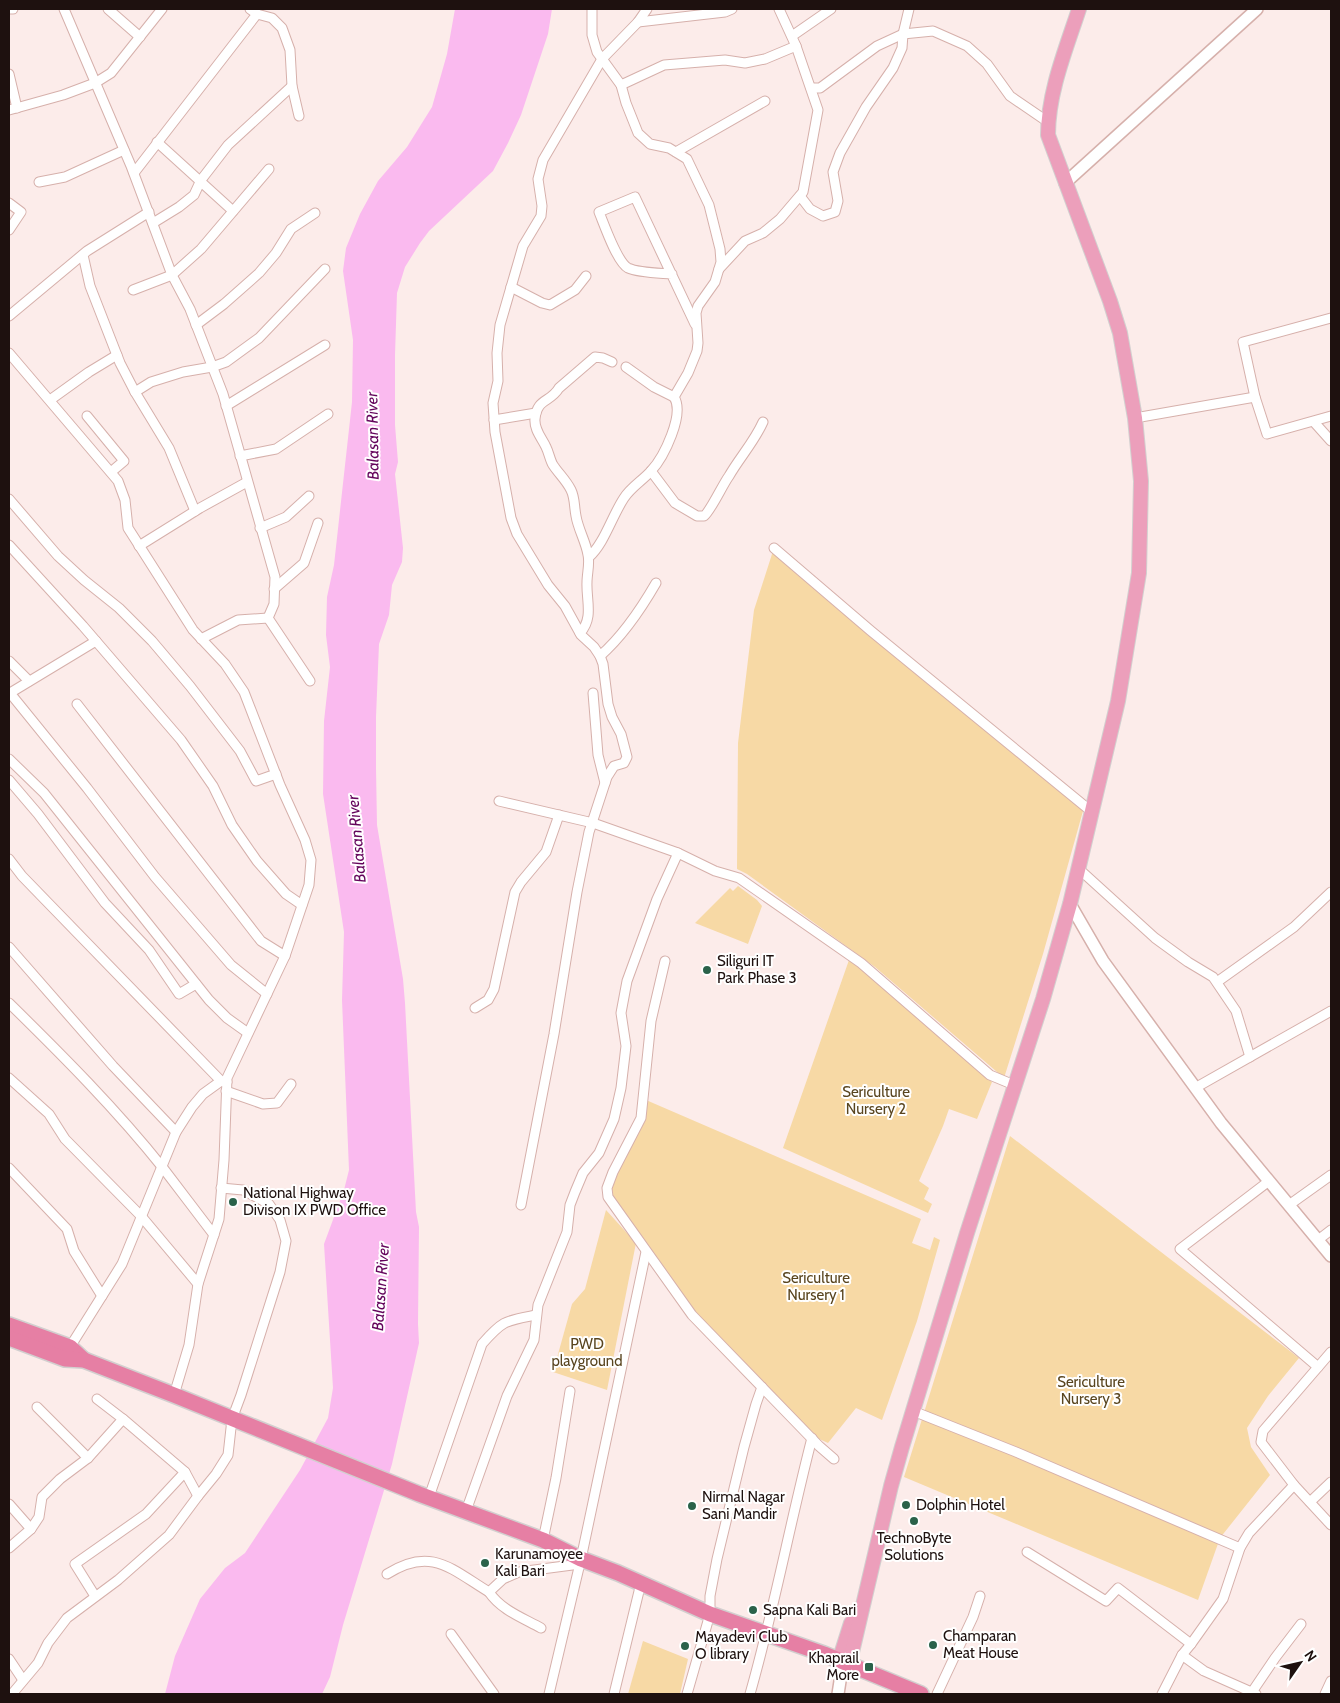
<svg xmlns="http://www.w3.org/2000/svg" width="1340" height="1703" font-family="Cabin,sans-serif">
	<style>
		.green { fill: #f7d9a5 }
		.water { fill: #fabaef }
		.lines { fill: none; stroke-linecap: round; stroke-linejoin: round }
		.minor-casing { stroke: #d6b0ab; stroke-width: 11 }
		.tertiary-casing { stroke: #d6b0ab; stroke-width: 14 }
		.primary-casing { stroke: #d2cfcf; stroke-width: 16 }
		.trunk-casing { stroke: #d2cfcf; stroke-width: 18 }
		.minor { stroke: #fff; stroke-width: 9 }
		.tertiary { stroke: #fff; stroke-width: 11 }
		.primary { stroke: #ec9fbb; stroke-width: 14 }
		.trunk { stroke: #e67fa4; stroke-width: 15 }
		.poi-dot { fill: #2a624a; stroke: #fff; stroke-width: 2 }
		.labels { text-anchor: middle; stroke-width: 4; stroke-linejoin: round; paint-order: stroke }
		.poi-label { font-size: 15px; fill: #1e110f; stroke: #fff; text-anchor: start }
		.park-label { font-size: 15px; fill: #59451f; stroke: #fff }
		.water-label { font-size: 16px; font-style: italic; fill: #64055c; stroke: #fff }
	</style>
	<rect width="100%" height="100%" fill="#fcecea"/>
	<!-- green -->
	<g class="green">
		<polygon points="773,551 1083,811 1043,954 1004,1078 875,967 747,874 737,869 738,743 754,610"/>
		<polygon points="738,886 757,900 762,906 748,944 695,923 730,888 733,891"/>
		<polygon points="849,960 866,972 992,1082 977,1119 949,1109 943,1126 919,1181 929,1188 924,1199 932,1204 928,1213 783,1148"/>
		<polygon points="646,1100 921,1219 912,1243 930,1250 934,1237 940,1240 917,1321 882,1420 856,1408 828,1443 815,1437 696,1316 610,1196 609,1189"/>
		<polygon points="1010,1136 1299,1358 1268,1396 1247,1428 1251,1447 1270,1475 1220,1538 1198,1600 904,1477"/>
		<polygon points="606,1210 636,1243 607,1390 553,1372 572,1304 585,1289"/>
		<polygon points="643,1641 688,1659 680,1694 628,1694"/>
	</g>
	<!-- water -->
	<polygon class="water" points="455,9 552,9 548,34 521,115 508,143 493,171 429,231 420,243 405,267 397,293 395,355 395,425 398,462 395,474 403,548 402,562 392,585 389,615 379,644 376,717 376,768 377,825 403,979 405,1003 416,1212 419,1227 418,1324 419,1343 392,1464 343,1625 330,1677 322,1694 165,1694 175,1656 200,1599 225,1568 245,1553 300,1470 328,1418 333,1388 324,1244 344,1190 349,1170 342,1000 344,932 323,794 324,721 330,667 326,635 327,597 334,565 352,402 353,340 343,271 346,248 360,214 378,181 407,147 432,107 447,54"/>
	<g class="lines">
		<defs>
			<g id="minor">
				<polyline points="9,9 13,9"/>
				<polyline points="64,9 131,166 172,275 190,309 223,394 275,577 274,604 268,618 310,681"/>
				<polyline points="108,9 140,37"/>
				<polyline points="257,14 272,18 282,28 290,50 292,86 299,116"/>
				<polyline points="638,22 725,12 732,9"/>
				<polyline points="792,36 831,9"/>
				<polyline points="9,74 17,108"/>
				<polyline points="621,85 664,65 725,60 745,63 765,59 796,46"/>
				<polyline points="811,88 820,88 877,46 903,34 933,31 967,46 987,64 1010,96 1048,122"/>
				<polyline points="9,110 63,95 95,83 111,73 162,9"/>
				<polyline points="157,142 233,211"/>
				<polyline points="676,152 765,101"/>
				<polyline points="134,173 257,14 250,9"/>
				<polyline points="39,182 65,177 124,150"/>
				<polyline points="800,196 810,209 823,216 835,212 838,201 833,172 840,153 866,107 893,68 902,48 903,34 909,9"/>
				<polyline points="9,203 21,212 9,230"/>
				<polyline points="153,223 179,207 194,195 201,180 228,145 292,86"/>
				<polyline points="83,255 90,286 120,363 135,392 169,448 195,511"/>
				<polyline points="719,269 745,241 763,233 780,219 803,192 818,110 796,46 779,9"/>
				<path d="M 672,274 C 660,273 639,273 628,268 C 617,262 604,224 599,212 L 635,197 L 695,324"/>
				<polyline points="511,287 542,303 550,305 575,290 586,276"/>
				<polyline points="133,290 172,275 201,249 269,169"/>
				<polyline points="9,316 87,251 149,212"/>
				<polyline points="1331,318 1243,342 1255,397 1267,434 1331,416"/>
				<polyline points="196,325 224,304 259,273 276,253 291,229 315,213"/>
				<polyline points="9,353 118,481 125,500 128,528 193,630 225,664 244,692 280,785 305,840 311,860 309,885 285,956 227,1078 224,1160 219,1219 198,1284 189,1345 174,1395"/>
				<polyline points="626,367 654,387 674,397"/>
				<polyline points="135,392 151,382 183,372 212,367 226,362 259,338 325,269"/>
				<polyline points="50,400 89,372 117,355"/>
				<polyline points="226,406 325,345"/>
				<polyline points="87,416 124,461 111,472"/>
				<polyline points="1135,418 1255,397"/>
				<polyline points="494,420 536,413"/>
				<polyline points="1314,422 1331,441"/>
				<polyline points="240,456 276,449 328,414"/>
				<path d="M 651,471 L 675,503 L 697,516 L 704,516 C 710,512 723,484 729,476 C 740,457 754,442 763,422"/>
				<polyline points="9,499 58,556 84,580 119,608 152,641 190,686 240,751 256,781 276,774"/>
				<polyline points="260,528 286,517 309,496"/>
				<polyline points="9,545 83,626 181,740 213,786 232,825 257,861 286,894 302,905"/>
				<polyline points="139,546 200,508 247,482"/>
				<polyline points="774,548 871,631 1092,812"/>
				<path d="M 589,557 C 604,544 612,516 624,498 C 631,487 642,481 651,471 C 664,457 685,414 674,397 L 688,373 L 697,351 L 698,343 L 696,313 L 698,306 L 715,282 L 721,262 L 720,249 L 709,205 L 687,159 L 669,148 L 650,144 L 638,133 L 626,103 L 621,85 L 597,52 L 592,35 L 592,9"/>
				<polyline points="274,589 304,563 318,523"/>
				<path d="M 580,633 C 594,618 586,600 587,582 C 587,574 590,563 588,555 C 586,542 578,529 576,516 C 574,506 575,498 571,490 C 566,480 559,474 553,465 C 550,460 549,453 546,447 C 542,438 534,430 535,419 C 537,398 550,403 559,388 L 595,357 L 603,358 L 612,362"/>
				<polyline points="201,639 238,620 268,618"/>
				<polyline points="96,641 10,693 87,788 155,877 231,965 267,994"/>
				<path d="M 600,656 C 624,635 641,609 656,583"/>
				<polyline points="9,661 29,681"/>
				<polyline points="593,693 598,755 605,783"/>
				<polyline points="77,704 261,941 285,956"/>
				<polyline points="9,759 44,793 209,1000 227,1018 248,1033"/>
				<polyline points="9,780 38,814 105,903 149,950 179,994 196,984"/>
				<polyline points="499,801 593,823 678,853 715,871 739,878 861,963 990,1075 1014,1085"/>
				<polyline points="9,859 22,876 221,1081 227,1082"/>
				<polyline points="1079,869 1155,938 1188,962 1213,977 1236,1011 1250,1057"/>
				<polyline points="9,947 113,1066 176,1132"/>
				<polyline points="665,961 651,1021 641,1118 613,1172 607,1188 608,1197 692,1315 819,1446 834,1459"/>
				<polyline points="1217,982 1294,927 1331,892"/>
				<path d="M 9,1003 C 62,1055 116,1109 163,1168 C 180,1190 197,1213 214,1235"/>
				<polyline points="475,1008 488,1000 494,989 515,892 521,882 546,852 559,815"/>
				<polyline points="9,1078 49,1114 65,1139 141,1216 198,1284"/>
				<polyline points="1195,1088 1331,1011"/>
				<polyline points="226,1091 263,1104 277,1103 291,1084"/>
				<polyline points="9,1168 67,1229 74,1251 102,1296"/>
				<polyline points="1269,1181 1180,1249 1318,1367"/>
				<polyline points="521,1205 554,1034 577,892 589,832 607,777 614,766 624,763 627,757 621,734 612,717 608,704 603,664 600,656 594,647 581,635 565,606 548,585 517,534 511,518 495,432 493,403 498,381 497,353 500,325 523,246 541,216 542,206 538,179 543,160 602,59 638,22 647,9"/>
				<polyline points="1289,1205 1331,1175"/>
				<polyline points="1318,1240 1331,1230"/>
				<polyline points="70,1347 122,1264 176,1132 192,1107 203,1094 221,1081"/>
				<polyline points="1331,1352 1263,1431 1261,1442 1294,1485 1331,1525"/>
				<polyline points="97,1399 123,1419 185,1472 198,1496"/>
				<polyline points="37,1407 88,1458"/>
				<polyline points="913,1411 1016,1452 1240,1548"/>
				<path d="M 429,1497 L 482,1344 C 503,1320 505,1321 536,1315"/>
				<polyline points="1310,1502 1331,1482"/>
				<polyline points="9,1504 31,1529"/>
				<polyline points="466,1511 507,1396 534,1340 538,1305 567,1232 570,1205 575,1192 583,1173 599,1153 614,1119 621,1088 626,1046 621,1013 627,981 657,899 678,853"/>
				<polyline points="543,1540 556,1478 570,1391"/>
				<polyline points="9,1548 31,1529 39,1517 42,1497 60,1479 88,1458 123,1419"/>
				<polyline points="1027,1552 1106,1601 1118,1588 1191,1644"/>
				<path d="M 387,1574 C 431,1546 451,1569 489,1592 L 503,1579 L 519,1572 L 580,1564"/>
				<path d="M 489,1592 C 501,1610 523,1618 541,1628"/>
				<polyline points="95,1596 75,1564 146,1514 185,1472"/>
				<polyline points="451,1634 494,1694"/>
				<polyline points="1182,1655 1204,1671 1256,1694"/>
				<polyline points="9,1659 23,1680"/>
				<polyline points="1252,1692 1275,1658 1301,1624"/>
				<polyline points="12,1694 38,1663 48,1643 67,1618 118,1580 169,1535 198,1496 216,1474 228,1455 232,1419 241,1395 280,1272 286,1241 280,1220 269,1204 243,1190 221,1188"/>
				<polyline points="549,1694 581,1559 646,1252"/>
				<polyline points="614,1694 641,1583"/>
				<polyline points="687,1694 710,1614 710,1596 717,1559 744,1447 756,1404 762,1387"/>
				<path d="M 750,1694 C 774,1610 790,1523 812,1438"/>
				<polyline points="937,1694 973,1617 980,1596"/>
				<polyline points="1162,1694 1182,1655 1191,1644 1223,1599 1240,1548 1249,1533 1294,1485"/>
				<polyline points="1325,1694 1331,1681"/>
			</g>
			<g id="tertiary">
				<polyline points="1065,183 1257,9"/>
				<polyline points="1070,904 1103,961 1221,1123 1331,1256"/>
				<polyline points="838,1694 843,1662"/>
			</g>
			<g id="primary">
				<polyline points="839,1661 851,1623"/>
				<path d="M 849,1665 L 891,1486 L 902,1447 L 967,1233 L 1043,999 L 1070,904 L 1118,701 L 1139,573 L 1141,481 L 1135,418 L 1120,333 L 1110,301 L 1048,135 C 1048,92 1066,49 1079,9"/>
			</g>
			<g id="trunk">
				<polyline points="9,1325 70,1347 84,1360"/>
				<polyline points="9,1338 65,1359 84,1360 174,1395 419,1494 543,1540 581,1559 618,1573 710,1614 824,1654 921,1694"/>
			</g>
		</defs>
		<!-- minor casing -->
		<use href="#minor" class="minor-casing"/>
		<!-- tertiary casing -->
		<use href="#tertiary" class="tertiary-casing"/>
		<!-- primary casing -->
		<use href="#primary" class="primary-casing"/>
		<!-- trunk casing -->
		<use href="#trunk" class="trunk-casing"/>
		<!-- minor -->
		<use href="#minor" class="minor"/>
		<!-- tertiary -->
		<use href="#tertiary" class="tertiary"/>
		<!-- primary -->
		<use href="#primary" class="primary"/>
		<!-- trunk -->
		<use href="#trunk" class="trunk"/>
	</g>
	<!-- markers -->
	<g class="poi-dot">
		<circle cx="707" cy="970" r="5"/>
		<circle cx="233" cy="1202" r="5"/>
		<circle cx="906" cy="1505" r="5"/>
		<circle cx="692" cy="1506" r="5"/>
		<circle cx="914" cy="1521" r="5"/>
		<circle cx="485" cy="1563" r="5"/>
		<circle cx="753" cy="1610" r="5"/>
		<circle cx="933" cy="1645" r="5"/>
		<circle cx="685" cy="1646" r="5"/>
		<rect x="864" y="1662" width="10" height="10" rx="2.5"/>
	</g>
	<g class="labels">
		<!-- poi labels -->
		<g class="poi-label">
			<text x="717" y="966">Siliguri IT<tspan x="717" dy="17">Park Phase 3</tspan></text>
			<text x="243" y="1198">National Highway<tspan x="243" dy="17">Divison IX PWD Office</tspan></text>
			<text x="702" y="1502">Nirmal Nagar<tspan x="702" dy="17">Sani Mandir</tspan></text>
			<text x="916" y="1510">Dolphin Hotel</text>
			<text x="914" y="1543" text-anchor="middle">TechnoByte<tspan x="914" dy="17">Solutions</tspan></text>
			<text x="495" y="1559">Karunamoyee<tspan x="495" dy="17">Kali Bari</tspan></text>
			<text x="763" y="1615">Sapna Kali Bari</text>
			<text x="943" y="1641">Champaran<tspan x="943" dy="17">Meat House</tspan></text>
			<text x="695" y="1642">Mayadevi Club<tspan x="695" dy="17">O library</tspan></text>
			<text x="859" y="1663" text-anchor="end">Khaprail<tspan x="859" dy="17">More</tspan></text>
		</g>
		<!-- park labels -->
		<g class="park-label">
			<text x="876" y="1097">Sericulture<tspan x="876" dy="17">Nursery 2</tspan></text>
			<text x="816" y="1283">Sericulture<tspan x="816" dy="17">Nursery 1</tspan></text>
			<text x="587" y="1349">PWD<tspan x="587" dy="17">playground</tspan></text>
			<text x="1091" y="1387">Sericulture<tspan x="1091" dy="17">Nursery 3</tspan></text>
		</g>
		<!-- water labels -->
		<g class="water-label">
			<text transform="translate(372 436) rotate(-91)" y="6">Balasan River</text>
			<text transform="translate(356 839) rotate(-95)" y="6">Balasan River</text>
			<text transform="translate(380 1287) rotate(-86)" y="6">Balasan River</text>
		</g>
	</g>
	<!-- border -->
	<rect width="1340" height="1703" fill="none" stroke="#1e110f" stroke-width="20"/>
	<!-- north arrow -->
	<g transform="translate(1300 1663) rotate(56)" stroke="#ffffff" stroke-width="4" paint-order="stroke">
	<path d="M0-4L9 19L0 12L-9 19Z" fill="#1e110f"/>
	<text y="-8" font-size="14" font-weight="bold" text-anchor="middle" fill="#1e110f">N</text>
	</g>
</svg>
